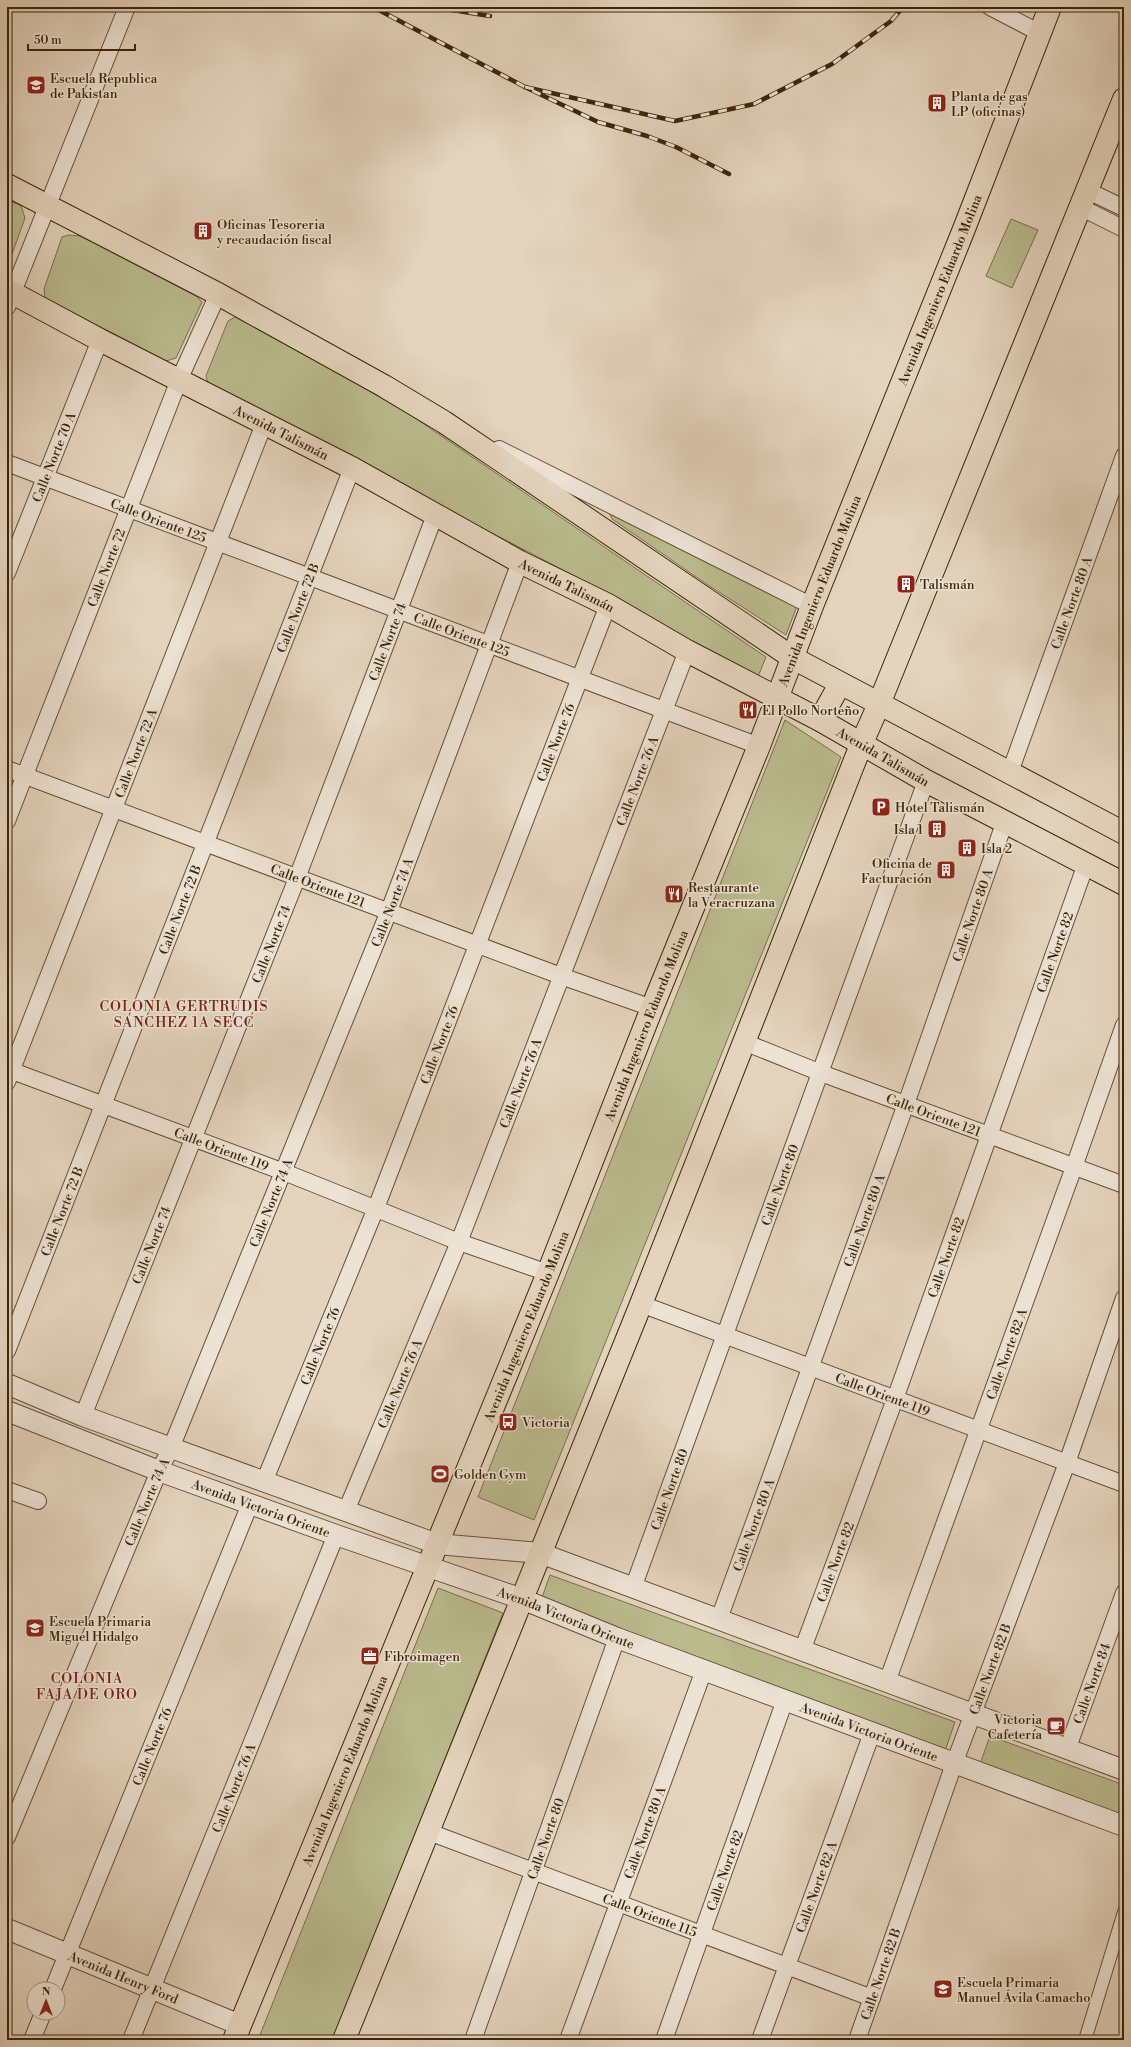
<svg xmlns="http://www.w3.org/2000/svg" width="1131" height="2047" font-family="'Libre Bodoni',serif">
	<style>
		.green { fill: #babb8d; stroke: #7a704a }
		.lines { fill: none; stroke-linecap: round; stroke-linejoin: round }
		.pedestrian-casing { stroke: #655135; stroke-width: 14 }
		.minor-casing { stroke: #655135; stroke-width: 18 }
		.tertiary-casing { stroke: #655135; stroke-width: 22 }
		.primary-casing { stroke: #3b2508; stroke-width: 24 }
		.pedestrian { stroke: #ede3d4; stroke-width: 12 }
		.minor { stroke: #ede3d4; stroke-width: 16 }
		.tertiary { stroke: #ede3d4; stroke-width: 20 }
		.primary { stroke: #e4d4bd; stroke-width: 22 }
		.rail-casing { stroke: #3b2508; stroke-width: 4.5 }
		.rail { stroke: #ede3d4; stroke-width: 3; stroke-dasharray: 9; stroke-linecap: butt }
		.labels { text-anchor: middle; stroke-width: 3; stroke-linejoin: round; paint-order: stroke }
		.poi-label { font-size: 13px; fill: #3b2508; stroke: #ede3d4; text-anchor: start }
		.street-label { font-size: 13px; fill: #3b2508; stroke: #ede3d4 }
		.neighbourhood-label { font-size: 14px; letter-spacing: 1px; fill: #7a1f14; stroke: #ede3d4 }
	</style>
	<rect width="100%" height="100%" fill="#e4d4bd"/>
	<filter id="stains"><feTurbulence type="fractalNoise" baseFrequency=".005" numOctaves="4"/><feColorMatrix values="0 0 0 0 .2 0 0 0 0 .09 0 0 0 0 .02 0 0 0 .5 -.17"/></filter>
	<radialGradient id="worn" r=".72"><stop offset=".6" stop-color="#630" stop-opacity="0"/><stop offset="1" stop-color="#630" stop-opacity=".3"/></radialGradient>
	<!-- green -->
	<g class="green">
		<polygon points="7,199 21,206 25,218 7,268"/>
		<polygon points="1011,219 1038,230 1012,288 986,276"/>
		<polygon points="69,235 80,236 196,296 202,302 176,358 166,361 45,298 44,289 62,237"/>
		<polygon points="235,317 349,379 415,418 766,657 757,679 592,585 209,386 206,376 228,321"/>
		<polygon points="607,507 797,606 786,635 708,585 612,519"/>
		<polygon points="785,720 841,757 534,1520 478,1497"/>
		<polygon points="550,1575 955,1722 945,1751 540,1603"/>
		<polygon points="438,1588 503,1613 333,2040 258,2040"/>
		<polygon points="990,1736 1124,1785 1124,1817 980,1764"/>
	</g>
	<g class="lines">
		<defs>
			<polyline id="pedestrian" points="1085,2040 1124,1912"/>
			<g id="minor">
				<polyline points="990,7 1040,33"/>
				<polyline points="1086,190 1124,208"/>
				<polyline points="1080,207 1124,229"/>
				<polyline points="7,307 127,7"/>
				<polyline points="499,449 812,606"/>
				<path id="s1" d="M 7,463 L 759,746"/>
				<path id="s2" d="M 7,573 L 100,340"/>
				<path id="s3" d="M 7,769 L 561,976 L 652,1008"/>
				<path id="s4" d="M 1010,772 L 1124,456"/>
				<path id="s5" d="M 7,821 L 179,380 L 218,294"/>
				<path id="s6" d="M 744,1042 L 821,1073 L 1124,1185"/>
				<path id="s7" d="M 7,1069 L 284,1172 L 459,1242 L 548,1273"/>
				<path id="s8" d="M 7,1082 L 264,424"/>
				<path id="s9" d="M 641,1304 L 1124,1484"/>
				<path id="s10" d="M 7,1351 L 352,468"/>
				<path id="s11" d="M 83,1416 L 297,878 L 435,515"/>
				<path id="s12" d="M 264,1482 L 376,1208 L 608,605"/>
				<polyline points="7,1490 38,1501"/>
				<path id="s13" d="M 346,1511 L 459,1242 L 687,651"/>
				<path id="s14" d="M 633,1588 L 926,781"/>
				<path id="s15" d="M 719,1619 L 906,1104 L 1005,821"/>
				<path id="s16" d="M 802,1651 L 895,1399 L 1086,864"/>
				<path id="s17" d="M 887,1682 L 1074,1167 L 1124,1025"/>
				<path id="s18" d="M 1067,1750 L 1124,1593"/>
				<path id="s19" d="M 429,1832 L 872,1998"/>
				<path id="s20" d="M 7,1837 L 159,1471 L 171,1448 L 389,911 L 520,562"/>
				<path id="s21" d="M 53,1989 L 250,1504"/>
				<polyline points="32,2040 43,2013"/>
				<path id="s22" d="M 131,2040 L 336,1535"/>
				<path id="s23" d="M 473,2040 L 617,1638"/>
				<path id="s24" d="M 568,2040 L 704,1670"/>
				<path id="s25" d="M 664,2040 L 785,1700"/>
				<path id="s26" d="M 760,2040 L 872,1733"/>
				<path id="s27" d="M 857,2040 L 954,1764 L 1067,1463 L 1124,1298"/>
			</g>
			<g id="tertiary">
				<polyline points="7,1384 83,1416 437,1544 540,1553 1124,1770"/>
				<path id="s28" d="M 7,1411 L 159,1471 L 336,1535 L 522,1599 L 617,1638 L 1124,1826"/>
				<path id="s29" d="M 7,1929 L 240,2025"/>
			</g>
			<g id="primary">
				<polyline points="7,185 218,294 384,386 444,422 793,658 1124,833"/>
				<path id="s30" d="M 7,290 L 100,340 L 352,468 L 520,562 L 608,605 L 687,651 L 820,720 L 926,781 L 1124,884"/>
				<polyline points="820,720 840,684"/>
				<path id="s31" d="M 234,2040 L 548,1273 L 652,1008 L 759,746 L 812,606 L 964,229 L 1050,7"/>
				<polyline points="344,2040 641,1304 861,745 879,704 1124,99"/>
			</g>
		</defs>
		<!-- pedestrian casing -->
		<use href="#pedestrian" class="pedestrian-casing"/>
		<!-- minor casing -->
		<use href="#minor" class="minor-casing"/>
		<!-- tertiary casing -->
		<use href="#tertiary" class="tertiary-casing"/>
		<!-- primary casing -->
		<use href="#primary" class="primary-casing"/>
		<!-- pedestrian -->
		<use href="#pedestrian" class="pedestrian"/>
		<!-- minor -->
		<use href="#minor" class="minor"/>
		<!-- tertiary -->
		<use href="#tertiary" class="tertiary"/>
		<!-- primary -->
		<use href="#primary" class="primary"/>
		<defs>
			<g id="rail">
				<polyline points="373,7 525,87 598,122 647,136 676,147 729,174"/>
				<polyline points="433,7 490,16"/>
				<polyline points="525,87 675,121 754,104 832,64 891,21 903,7"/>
			</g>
		</defs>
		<!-- rail casing -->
		<use href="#rail" class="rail-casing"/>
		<!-- rail -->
		<use href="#rail" class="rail"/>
	</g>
	<!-- icons -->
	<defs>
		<symbol id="school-square" viewBox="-11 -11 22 22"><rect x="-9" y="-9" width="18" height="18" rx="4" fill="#8f2418" stroke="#ede3d4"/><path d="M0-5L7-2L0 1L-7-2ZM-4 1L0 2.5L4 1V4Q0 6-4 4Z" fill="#fff"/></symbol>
		<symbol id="building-square" viewBox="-11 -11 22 22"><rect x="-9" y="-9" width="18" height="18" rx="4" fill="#8f2418" stroke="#ede3d4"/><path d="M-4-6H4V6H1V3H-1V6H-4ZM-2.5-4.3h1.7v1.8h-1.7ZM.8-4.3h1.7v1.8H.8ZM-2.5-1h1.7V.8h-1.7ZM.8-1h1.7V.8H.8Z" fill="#fff"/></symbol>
		<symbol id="restaurant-square" viewBox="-11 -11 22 22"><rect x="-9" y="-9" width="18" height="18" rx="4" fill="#8f2418" stroke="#ede3d4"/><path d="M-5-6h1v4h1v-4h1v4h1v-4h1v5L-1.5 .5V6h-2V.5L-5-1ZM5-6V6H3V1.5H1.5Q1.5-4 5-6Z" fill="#fff"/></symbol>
		<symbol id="parking-square" viewBox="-11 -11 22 22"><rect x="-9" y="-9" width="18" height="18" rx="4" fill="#8f2418" stroke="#ede3d4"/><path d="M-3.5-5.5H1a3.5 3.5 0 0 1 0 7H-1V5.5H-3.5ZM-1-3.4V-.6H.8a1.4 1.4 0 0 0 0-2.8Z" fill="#fff"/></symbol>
		<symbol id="bus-square" viewBox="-11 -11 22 22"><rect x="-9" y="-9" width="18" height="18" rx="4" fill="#8f2418" stroke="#ede3d4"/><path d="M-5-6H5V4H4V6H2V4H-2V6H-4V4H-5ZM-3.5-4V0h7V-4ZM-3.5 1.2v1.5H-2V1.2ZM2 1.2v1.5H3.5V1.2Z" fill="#fff"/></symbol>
		<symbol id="stadium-square" viewBox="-11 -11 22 22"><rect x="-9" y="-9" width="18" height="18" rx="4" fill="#8f2418" stroke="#ede3d4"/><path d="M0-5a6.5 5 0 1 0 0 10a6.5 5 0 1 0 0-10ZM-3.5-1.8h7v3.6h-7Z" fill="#fff"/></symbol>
		<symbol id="office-square" viewBox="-11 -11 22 22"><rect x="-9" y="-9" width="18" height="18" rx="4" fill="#8f2418" stroke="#ede3d4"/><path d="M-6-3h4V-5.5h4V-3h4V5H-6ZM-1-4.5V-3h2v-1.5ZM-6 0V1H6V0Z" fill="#fff"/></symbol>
		<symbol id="cafe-square" viewBox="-11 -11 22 22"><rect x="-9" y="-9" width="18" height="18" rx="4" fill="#8f2418" stroke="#ede3d4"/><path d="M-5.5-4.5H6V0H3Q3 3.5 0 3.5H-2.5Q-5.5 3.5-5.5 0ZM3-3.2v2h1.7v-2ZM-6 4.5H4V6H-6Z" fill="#fff"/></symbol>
	</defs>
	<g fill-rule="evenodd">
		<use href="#school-square" x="25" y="74" width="22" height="22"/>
		<use href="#building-square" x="926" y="92" width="22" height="22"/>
		<use href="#building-square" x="192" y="220" width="22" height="22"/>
		<use href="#building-square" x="895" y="573" width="22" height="22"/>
		<use href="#restaurant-square" x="737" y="699" width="22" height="22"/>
		<use href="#parking-square" x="870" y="796" width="22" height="22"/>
		<use href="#building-square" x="926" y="818" width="22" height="22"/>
		<use href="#building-square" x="956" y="837" width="22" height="22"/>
		<use href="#building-square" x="935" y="859" width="22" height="22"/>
		<use href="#restaurant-square" x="663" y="883" width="22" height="22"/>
		<use href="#bus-square" x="497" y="1411" width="22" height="22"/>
		<use href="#stadium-square" x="429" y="1463" width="22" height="22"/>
		<use href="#school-square" x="24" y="1617" width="22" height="22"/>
		<use href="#office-square" x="359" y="1645" width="22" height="22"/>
		<use href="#cafe-square" x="1045" y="1715" width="22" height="22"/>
		<use href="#school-square" x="932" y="1978" width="22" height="22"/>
	</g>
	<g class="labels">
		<!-- poi labels -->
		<g class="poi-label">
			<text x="50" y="83">Escuela Republica<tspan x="50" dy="15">de Pakistan</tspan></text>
			<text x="951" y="101">Planta de gas<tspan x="951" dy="15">LP (oficinas)</tspan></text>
			<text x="217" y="229">Oficinas Tesoreria<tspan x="217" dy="15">y recaudación fiscal</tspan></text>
			<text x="920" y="589">Talismán</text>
			<text x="762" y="715">El Pollo Norteño</text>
			<text x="895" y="812">Hotel Talismán</text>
			<text x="923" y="834" text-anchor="end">Isla 1</text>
			<text x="981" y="853">Isla 2</text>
			<text x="932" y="868" text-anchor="end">Oficina de<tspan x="932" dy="15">Facturación</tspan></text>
			<text x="688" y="892">Restaurante<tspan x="688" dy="15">la Veracruzana</tspan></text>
			<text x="522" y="1427">Victoria</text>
			<text x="454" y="1479">Golden Gym</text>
			<text x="49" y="1626">Escuela Primaria<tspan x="49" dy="15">Miguel Hidalgo</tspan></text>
			<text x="384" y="1661">Fibroimagen</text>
			<text x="1042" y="1724" text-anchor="end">Victoria<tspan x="1042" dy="15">Cafetería</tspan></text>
			<text x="957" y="1987">Escuela Primaria<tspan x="957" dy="15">Manuel Ávila Camacho</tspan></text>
		</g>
		<!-- street labels -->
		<g class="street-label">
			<text dy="5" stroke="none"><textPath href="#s31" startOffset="1887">Avenida Ingeniero Eduardo Molina</textPath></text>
			<text dy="5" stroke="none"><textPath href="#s30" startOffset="309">Avenida Talismán</textPath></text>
			<text dy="5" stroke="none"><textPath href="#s2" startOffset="125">Calle Norte 70 A</textPath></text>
			<text dy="5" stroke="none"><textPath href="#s1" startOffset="162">Calle Oriente 125</textPath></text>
			<text dy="5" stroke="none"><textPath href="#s5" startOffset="272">Calle Norte 72</textPath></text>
			<text dy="5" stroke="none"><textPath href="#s30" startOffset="633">Avenida Talismán</textPath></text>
			<text dy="5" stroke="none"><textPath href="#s31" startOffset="1563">Avenida Ingeniero Eduardo Molina</textPath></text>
			<text dy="5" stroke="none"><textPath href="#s4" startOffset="180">Calle Norte 80 A</textPath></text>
			<text dy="5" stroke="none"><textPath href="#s10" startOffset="798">Calle Norte 72 B</textPath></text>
			<text dy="5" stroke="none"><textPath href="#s1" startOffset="486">Calle Oriente 125</textPath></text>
			<text dy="5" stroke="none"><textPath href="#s11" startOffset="832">Calle Norte 74</textPath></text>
			<text dy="5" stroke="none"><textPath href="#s12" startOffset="795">Calle Norte 76</textPath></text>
			<text dy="5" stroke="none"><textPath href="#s8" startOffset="353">Calle Norte 72 A</textPath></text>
			<text dy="5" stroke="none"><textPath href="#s30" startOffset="993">Avenida Talismán</textPath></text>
			<text dy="5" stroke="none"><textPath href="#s13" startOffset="786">Calle Norte 76 A</textPath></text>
			<text dy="5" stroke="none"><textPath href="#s3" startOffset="332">Calle Oriente 121</textPath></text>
			<text dy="5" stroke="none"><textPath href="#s20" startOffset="1011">Calle Norte 74 A</textPath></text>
			<text dy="5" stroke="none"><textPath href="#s10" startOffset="474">Calle Norte 72 B</textPath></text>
			<text dy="5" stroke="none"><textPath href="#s15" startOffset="748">Calle Norte 80 A</textPath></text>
			<text dy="5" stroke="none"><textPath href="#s11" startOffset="508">Calle Norte 74</textPath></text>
			<text dy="5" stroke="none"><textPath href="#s16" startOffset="743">Calle Norte 82</textPath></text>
			<text dy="5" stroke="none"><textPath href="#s31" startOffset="1095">Avenida Ingeniero Eduardo Molina</textPath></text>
			<text dy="5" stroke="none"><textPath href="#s12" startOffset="471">Calle Norte 76</textPath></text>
			<text dy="5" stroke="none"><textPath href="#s13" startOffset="462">Calle Norte 76 A</textPath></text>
			<text dy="5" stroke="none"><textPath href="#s6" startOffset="203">Calle Oriente 121</textPath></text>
			<text dy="5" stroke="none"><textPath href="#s7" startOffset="229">Calle Oriente 119</textPath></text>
			<text dy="5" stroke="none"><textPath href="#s14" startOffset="429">Calle Norte 80</textPath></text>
			<text dy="5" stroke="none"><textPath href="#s20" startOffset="687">Calle Norte 74 A</textPath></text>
			<text dy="5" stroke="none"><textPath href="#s10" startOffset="150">Calle Norte 72 B</textPath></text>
			<text dy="5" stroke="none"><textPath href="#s15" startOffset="424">Calle Norte 80 A</textPath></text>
			<text dy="5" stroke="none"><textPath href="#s11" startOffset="184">Calle Norte 74</textPath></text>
			<text dy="5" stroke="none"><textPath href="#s16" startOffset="419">Calle Norte 82</textPath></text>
			<text dy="5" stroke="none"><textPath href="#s31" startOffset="771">Avenida Ingeniero Eduardo Molina</textPath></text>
			<text dy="5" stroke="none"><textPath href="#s12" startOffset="147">Calle Norte 76</textPath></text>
			<text dy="5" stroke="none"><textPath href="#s17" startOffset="349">Calle Norte 82 A</textPath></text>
			<text dy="5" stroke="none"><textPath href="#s13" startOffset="138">Calle Norte 76 A</textPath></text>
			<text dy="5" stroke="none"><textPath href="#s9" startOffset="258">Calle Oriente 119</textPath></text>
			<text dy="5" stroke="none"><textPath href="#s14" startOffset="105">Calle Norte 80</textPath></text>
			<text dy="5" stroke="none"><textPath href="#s20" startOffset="363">Calle Norte 74 A</textPath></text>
			<text dy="5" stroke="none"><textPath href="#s28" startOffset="272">Avenida Victoria Oriente</textPath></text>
			<text dy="5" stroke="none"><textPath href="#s15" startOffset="100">Calle Norte 80 A</textPath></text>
			<text dy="5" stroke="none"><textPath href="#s16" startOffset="95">Calle Norte 82</textPath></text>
			<text dy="5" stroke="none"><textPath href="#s28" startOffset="596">Avenida Victoria Oriente</textPath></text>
			<text dy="5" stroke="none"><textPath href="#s27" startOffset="394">Calle Norte 82 B</textPath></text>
			<text dy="5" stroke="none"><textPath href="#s18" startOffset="71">Calle Norte 84</textPath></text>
			<text dy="5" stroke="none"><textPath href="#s28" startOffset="920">Avenida Victoria Oriente</textPath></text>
			<text dy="5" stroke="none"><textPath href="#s21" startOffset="262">Calle Norte 76</textPath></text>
			<text dy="5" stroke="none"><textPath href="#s31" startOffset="291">Avenida Ingeniero Eduardo Molina</textPath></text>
			<text dy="5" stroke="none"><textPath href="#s22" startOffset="272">Calle Norte 76 A</textPath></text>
			<text dy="5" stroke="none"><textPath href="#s24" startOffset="221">Calle Norte 80 A</textPath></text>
			<text dy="5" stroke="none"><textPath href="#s23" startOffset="214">Calle Norte 80</textPath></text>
			<text dy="5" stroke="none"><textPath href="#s25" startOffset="180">Calle Norte 82</textPath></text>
			<text dy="5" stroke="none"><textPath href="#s26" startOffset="163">Calle Norte 82 A</textPath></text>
			<text dy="5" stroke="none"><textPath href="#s19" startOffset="236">Calle Oriente 115</textPath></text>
			<text dy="5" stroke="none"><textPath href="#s27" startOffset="70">Calle Norte 82 B</textPath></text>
			<text dy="5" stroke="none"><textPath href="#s29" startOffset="126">Avenida Henry Ford</textPath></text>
		</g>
		<!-- neighbourhood labels -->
		<g class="neighbourhood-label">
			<text x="184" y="1011">COLONIA GERTRUDIS<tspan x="184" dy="16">SANCHEZ 1A SECC</tspan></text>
			<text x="87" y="1683">COLONIA<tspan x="87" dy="16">FAJA DE ORO</tspan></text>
		</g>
	</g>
	<!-- margin -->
	<rect width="1131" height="2047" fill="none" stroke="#e4d4bd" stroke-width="24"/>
	<rect x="8" y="8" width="1115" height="2031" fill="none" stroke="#3b2508" stroke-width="2"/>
	<rect x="12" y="12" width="1107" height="2023" fill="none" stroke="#3b2508"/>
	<!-- north arrow -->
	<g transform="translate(46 2001)"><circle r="19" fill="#ede3d4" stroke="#a69782"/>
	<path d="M0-3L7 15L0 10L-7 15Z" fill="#8f2418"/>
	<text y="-6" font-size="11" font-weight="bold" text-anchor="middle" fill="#3b2508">N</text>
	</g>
	<!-- scale -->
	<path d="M28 44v6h107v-6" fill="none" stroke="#3b2508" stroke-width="2"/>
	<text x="34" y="44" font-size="12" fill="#3b2508" stroke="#ede3d4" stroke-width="3" paint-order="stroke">50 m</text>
	<rect width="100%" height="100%" filter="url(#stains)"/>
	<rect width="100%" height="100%" fill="url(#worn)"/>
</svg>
